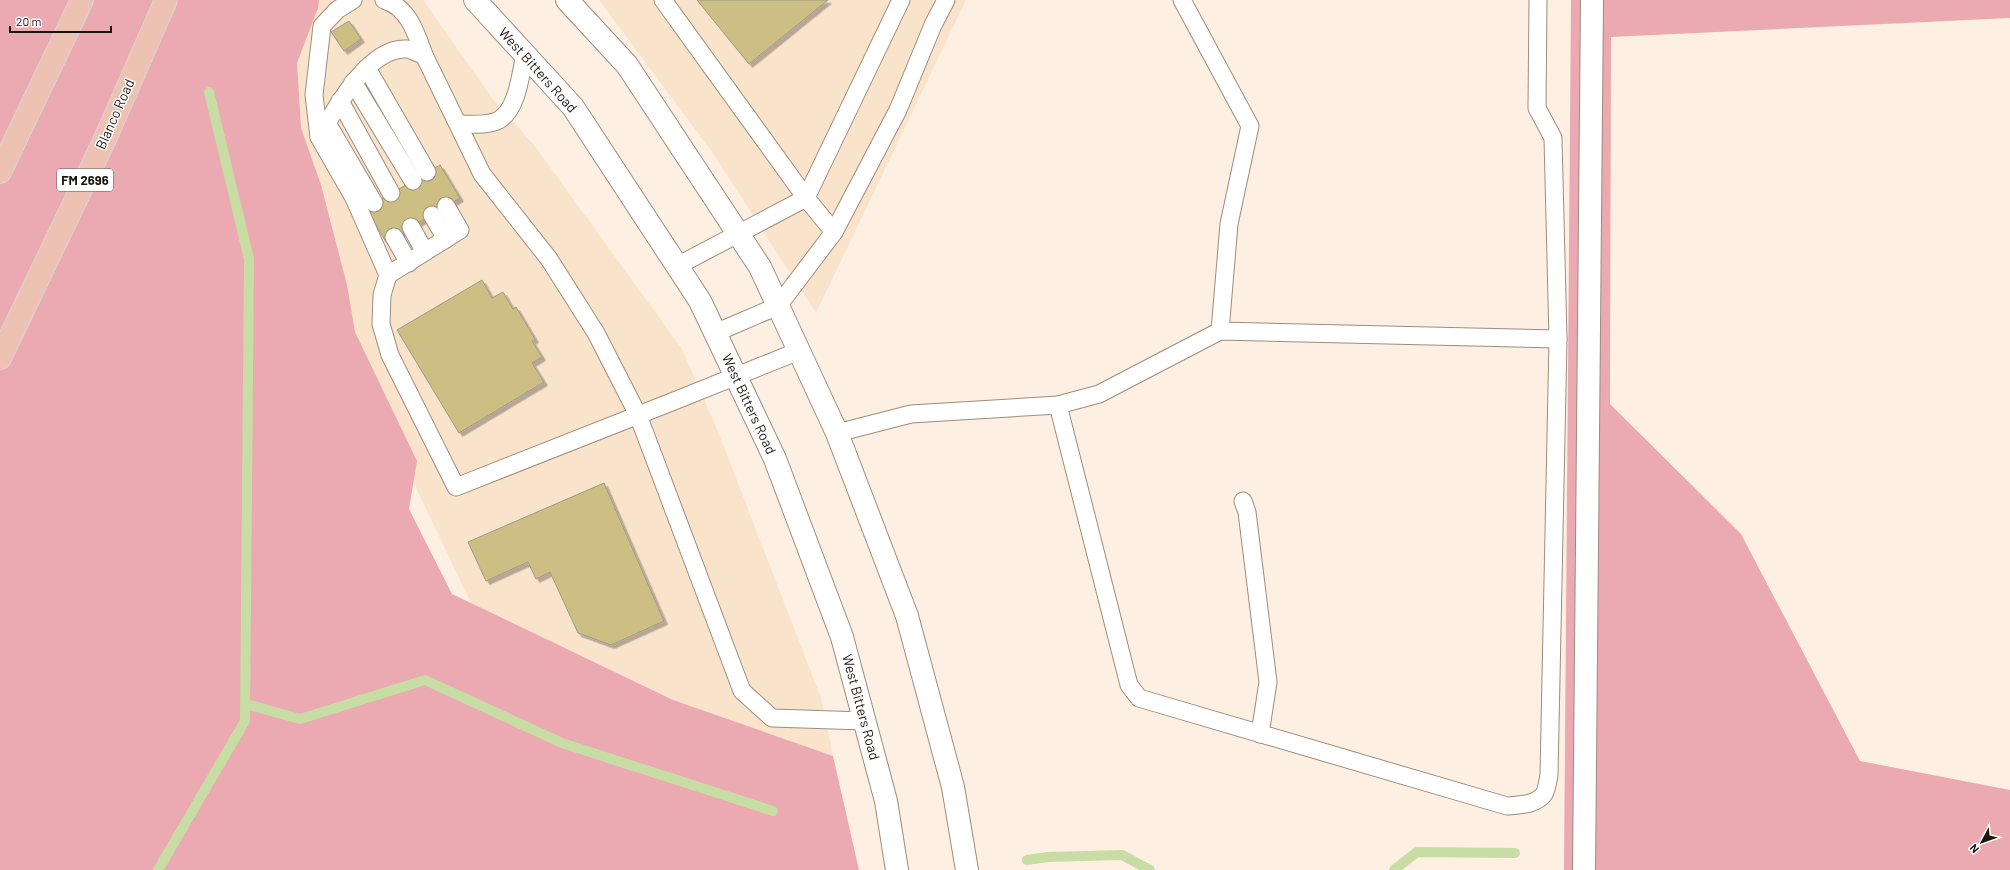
<svg xmlns="http://www.w3.org/2000/svg" width="2010" height="870" font-family="Barlow,sans-serif">
	<style>
		.built { fill: #fae3cb }
		.forest { fill: #eba9b1 }
		.lines { fill: none; stroke-linecap: round; stroke-linejoin: round }
		.stream { stroke: #c8dda4; stroke-width: 10 }
		.building { fill: #cdbf84; stroke: #9e9985; filter: url(#shadow) }
		.lane-casing { stroke: #9d8d7d; stroke-width: 19 }
		.street-casing { stroke: #9d8d7d; stroke-width: 24 }
		.secondary-casing { stroke: #9d8d7d; stroke-width: 24 }
		.primary-casing { stroke: #d6d5d4; stroke-width: 24 }
		.lane { stroke: #fff; stroke-width: 17 }
		.street { stroke: #fff; stroke-width: 22 }
		.secondary { stroke: #fff; stroke-width: 22 }
		.primary { stroke: #eec2b3; stroke-width: 22 }
		.labels { text-anchor: middle; stroke-width: 3; stroke-linejoin: round; paint-order: stroke }
		.shield { fill: #fff; stroke: #5f5a56; stroke-width: 1 }
		.shield-label { font-size: 13px; font-weight: bold; fill: #1a140e }
		.street-label { font-size: 14px; fill: #1a140e; stroke: #fff }
	</style>
	<defs>
		<filter id="shadow"><feDropShadow dx="3.5" dy="3.5" stdDeviation="0" flood-color="#0004"/></filter>
	</defs>
	<rect width="100%" height="100%" fill="#fdefe1"/>
	<!-- built -->
	<g class="built">
		<polygon points="295,0 423,0 492,98 534,145 682,349 719,434 821,698 833,756 497,658 341,330 271,38"/>
		<polygon points="599,0 966,0 816,313 712,152"/>
	</g>
	<!-- forest -->
	<g class="forest">
		<polygon points="0,0 319,0 318,8 297,63 301,128 321,185 347,285 355,332 417,461 409,509 452,594 673,700 833,756 859,870 0,870"/>
		<polygon points="1571,0 2010,0 2010,18 1611,37 1610,404 1741,534 1860,761 2010,790 2010,870 1564,870"/>
	</g>
	<g class="lines">
		<!-- stream -->
		<g class="stream">
			<polyline points="246,704 300,719 425,680 562,743 773,811"/>
			<polyline points="1027,860 1048,857 1122,855 1150,870"/>
			<polyline points="158,870 245,721 249,259 209,92"/>
			<polyline points="1394,870 1417,852 1515,853"/>
		</g>
	</g>
	<!-- building -->
	<g class="building">
		<polygon points="697,0 828,0 749,64"/>
		<polygon points="349,21 361,39 344,51 331,32"/>
		<polygon points="440,165 460,198 386,242 366,208"/>
		<polygon points="482,280 492,298 503,292 513,309 516,307 535,339 532,341 542,357 532,363 544,382 459,433 397,330"/>
		<polygon points="604,483 664,621 611,645 578,633 550,572 536,579 528,562 486,581 468,542"/>
	</g>
	<g class="lines">
		<defs>
			<g id="lane">
				<path d="M 384,0 C 409,8 416,33 424,55"/>
				<polyline points="663,0 806,198 834,232"/>
				<polyline points="1182,0 1250,126 1229,224 1220,331"/>
				<polyline points="367,68 427,172"/>
				<polyline points="353,82 413,181"/>
				<polyline points="340,101 391,193"/>
				<polyline points="327,123 374,203"/>
				<path d="M 459,124 C 470,124 488,126 499,120 C 518,108 520,75 525,55"/>
				<polyline points="319,137 314,95 322,26 337,10 353,0"/>
				<polyline points="432,215 446,239"/>
				<polyline points="411,227 425,252"/>
				<polyline points="394,237 409,263"/>
				<polyline points="677,266 806,198 901,0"/>
				<polyline points="388,275 460,230 446,206"/>
				<polyline points="715,333 778,306 834,232 898,110 933,25 946,0"/>
				<path d="M 799,351 C 685,397 570,442 456,487 L 390,355 L 381,324 L 382,295 L 388,275 L 354,198 L 319,137 C 335,109 369,46 407,49 C 412,50 419,54 424,55 L 482,174 L 549,259 L 596,333 L 638,415 L 742,691 L 772,718 L 864,721"/>
				<path d="M 1058,405 L 1129,685 L 1139,698 L 1507,806 C 1519,805 1536,805 1544,794 C 1547,789 1548,780 1549,775 L 1558,339 L 1553,138 L 1537,108 L 1538,0"/>
				<polyline points="837,433 911,414 1058,405 1099,394 1220,331 1558,339"/>
				<polyline points="1243,501 1247,512 1268,682 1260,734"/>
			</g>
			<polyline id="street" points="1584,870 1592,0"/>
			<g id="secondary">
				<polyline points="475,0 573,107 700,301 775,459 842,637 886,801 897,870"/>
				<polyline points="567,0 627,65 760,267 837,433 907,616 953,787 967,870"/>
			</g>
			<g id="primary">
				<polyline points="0,172 82,0"/>
				<polyline points="0,358 105,139 166,0"/>
			</g>
		</defs>
		<!-- lane casing -->
		<use href="#lane" class="lane-casing"/>
		<!-- street casing -->
		<use href="#street" class="street-casing"/>
		<!-- secondary casing -->
		<use href="#secondary" class="secondary-casing"/>
		<!-- primary casing -->
		<use href="#primary" class="primary-casing"/>
		<!-- lane -->
		<use href="#lane" class="lane"/>
		<!-- street -->
		<use href="#street" class="street"/>
		<!-- secondary -->
		<use href="#secondary" class="secondary"/>
		<!-- primary -->
		<use href="#primary" class="primary"/>
	</g>
	<g class="labels">
		<!-- shield labels -->
		<rect class="shield" x="57" y="169" width="56" height="22" rx="3"/>
		<g class="shield-label">
			<text x="85" y="185">FM 2696</text>
		</g>
		<!-- street labels -->
		<g class="street-label">
			<text transform="translate(538 70) rotate(48)" y="5">West Bitters Road</text>
			<text transform="translate(115 114) rotate(-66)" y="5">Blanco Road</text>
			<text transform="translate(749 404) rotate(65)" y="5">West Bitters Road</text>
			<text transform="translate(861 707) rotate(75)" y="5">West Bitters Road</text>
		</g>
	</g>
	<!-- north arrow -->
	<g transform="translate(1982 842) rotate(229)" stroke="#ffffff" stroke-width="3" paint-order="stroke">
	<path d="M0-3L7 15L0 10L-7 15Z" fill="#1a140e"/>
	<text y="-6" font-size="11" font-weight="bold" text-anchor="middle" fill="#1a140e">N</text>
	</g>
	<!-- scale -->
	<path d="M10 26v6h101v-6" fill="none" stroke="#1a140e" stroke-width="2"/>
	<text x="16" y="26" font-size="12" fill="#1a140e" stroke="#ffffff" stroke-width="3" paint-order="stroke">20 m</text>
</svg>
